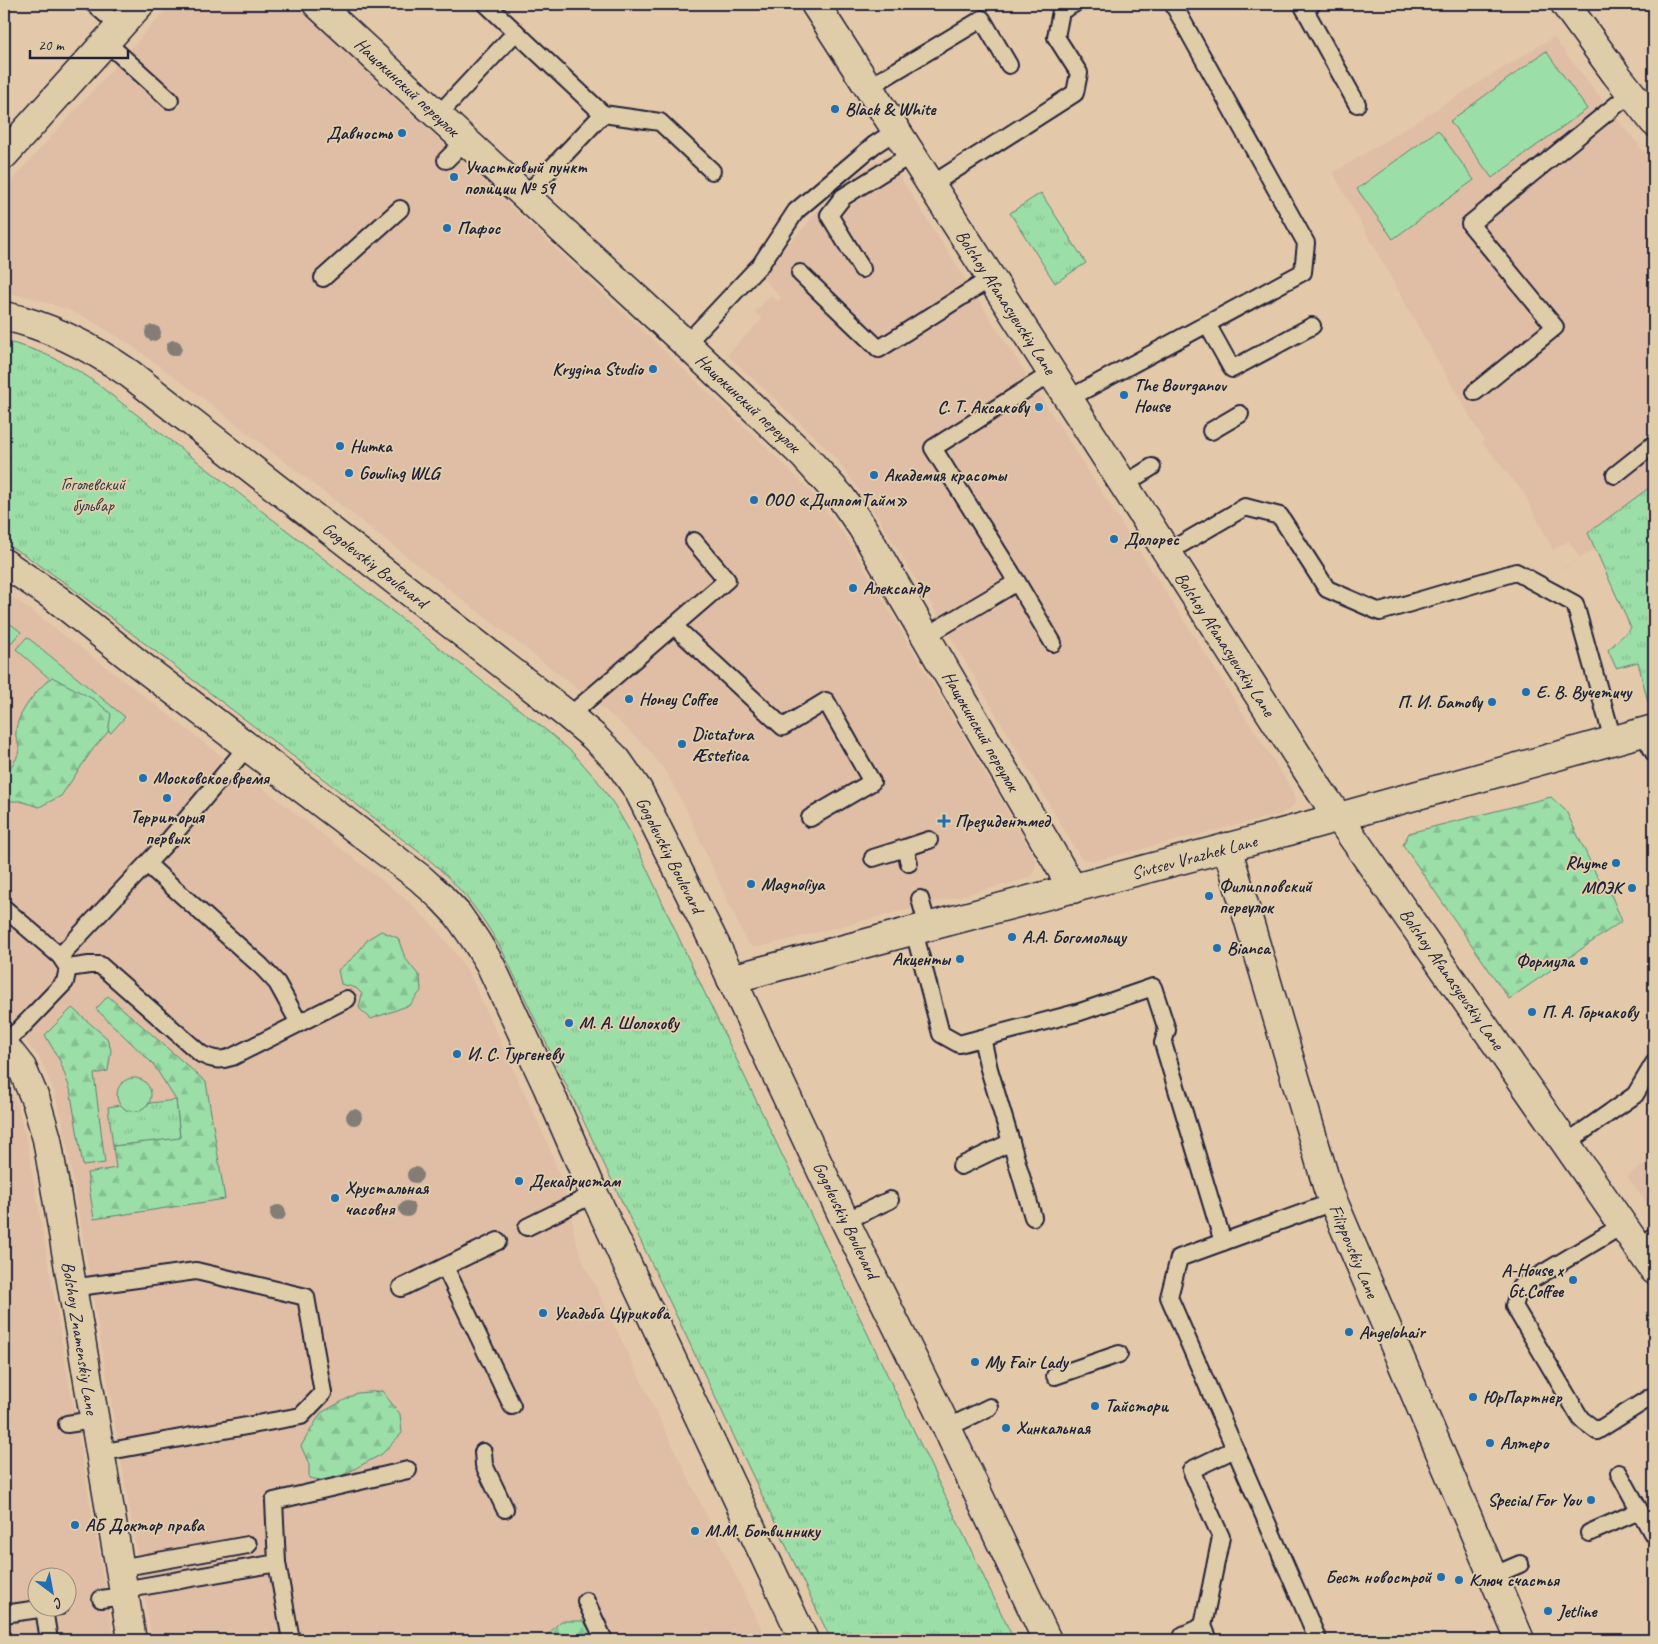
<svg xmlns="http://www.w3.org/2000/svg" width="1658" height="1644" font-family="Caveat,sans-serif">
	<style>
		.built { fill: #dfbea5; fill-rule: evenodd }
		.grass { fill: #9bdea8; stroke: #5e8072 }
		.forest { fill: url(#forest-firs); stroke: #5e8072 }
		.park { fill: url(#park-tufts); stroke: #5e8072 }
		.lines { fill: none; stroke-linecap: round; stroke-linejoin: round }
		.lane-casing { stroke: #22223b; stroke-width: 20 }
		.street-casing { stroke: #22223b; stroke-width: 31 }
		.secondary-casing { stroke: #22223b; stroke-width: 31 }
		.lane { stroke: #dfcdaa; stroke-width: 16 }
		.street { stroke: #dfcdaa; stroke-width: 28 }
		.secondary { stroke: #dfcdaa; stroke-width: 28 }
		.tree { fill: #837d76 }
		.poi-dot { fill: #1f6fb2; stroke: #dfcdaa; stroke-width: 2 }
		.labels { text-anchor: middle; stroke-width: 4; stroke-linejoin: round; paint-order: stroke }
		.street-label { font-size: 18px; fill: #22223b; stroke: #dfcdaa }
		.poi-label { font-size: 18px; font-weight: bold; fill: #22223b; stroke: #dfcdaa; text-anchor: start }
		.park-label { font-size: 18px; fill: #343e4b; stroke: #dfcdaa }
	</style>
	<defs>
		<pattern id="forest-firs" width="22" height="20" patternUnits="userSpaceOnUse" patternTransform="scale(1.25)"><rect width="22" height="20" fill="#9bdea8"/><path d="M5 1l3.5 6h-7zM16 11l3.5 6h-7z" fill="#85be92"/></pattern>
		<pattern id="park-tufts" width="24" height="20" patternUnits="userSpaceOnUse" patternTransform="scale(1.25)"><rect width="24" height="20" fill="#9bdea8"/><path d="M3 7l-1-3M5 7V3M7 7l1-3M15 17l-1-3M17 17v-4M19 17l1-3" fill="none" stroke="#85be92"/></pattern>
	</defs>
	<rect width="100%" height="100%" fill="#e3c9aa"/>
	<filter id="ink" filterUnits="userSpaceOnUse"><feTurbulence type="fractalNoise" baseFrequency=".02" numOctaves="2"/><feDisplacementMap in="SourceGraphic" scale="10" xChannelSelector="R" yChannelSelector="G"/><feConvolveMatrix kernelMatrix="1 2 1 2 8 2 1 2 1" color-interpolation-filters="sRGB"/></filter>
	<g filter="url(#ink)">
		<!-- built -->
		<g class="built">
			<polygon points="171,4 295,4 671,357 791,471 818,500 846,537 1034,856 1036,864 1034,871 1030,877 1023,880 760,947 754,947 750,945 746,941 684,805 666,772 648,749 615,718 200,396 131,345 92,321 66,309 30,297 4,293 4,189"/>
			<path d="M 1553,37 L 1610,110 L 1654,164 L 1654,484 L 1588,533 L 1595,549 L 1563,569 L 1523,492 L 1482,442 L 1484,440 L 1425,339 L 1333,173 ZM 1569,541 L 1580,558 L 1563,568 L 1553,550 Z"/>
			<polygon points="886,155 1293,791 1295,801 1294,805 1288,810 1281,814 1094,861 1083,859 1080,857 936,612 877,516 856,486 837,460 819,441 727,355 762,319 755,312 771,295 778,301 781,297 759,275 801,231 839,184"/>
			<polygon points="4,592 20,602 126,682 402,896 430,922 453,950 469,973 548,1144 570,1206 575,1239 584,1263 767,1640 152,1640 63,1122 54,1091 40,1059 18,1031 4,1017"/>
			<path d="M 4,1075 L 17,1103 L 27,1141 L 114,1640 L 4,1640 ZM 38,1576 L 68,1576 L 68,1606 L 38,1606 Z"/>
			<polygon points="1654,1158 1654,1214 1627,1176"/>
		</g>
		<!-- grass -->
		<g class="grass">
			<polygon points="1546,51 1587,109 1492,178 1450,121"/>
			<polygon points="1438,130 1474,180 1393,239 1357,189"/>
			<polygon points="4,619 21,632 10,644 4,639"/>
			<polygon points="27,637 125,717 111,733 16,649"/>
			<circle cx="134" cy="1095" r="17"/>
		</g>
		<!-- forest -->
		<g class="forest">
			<path d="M 52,677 L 95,700 L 111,714 L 108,732 L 93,749 L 61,796 L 39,807 L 20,801 L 4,801 L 4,774 C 10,768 20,757 19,747 C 18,742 15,737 16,732 C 16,714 39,687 52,677 Z"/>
			<polygon points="1551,797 1566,811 1597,876 1607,885 1622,921 1509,999 1403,845 1409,833"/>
			<polygon points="381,931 398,938 405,958 420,977 421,991 410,1005 371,1019 359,1008 362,994 356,988 341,984 338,970 355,956 368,939"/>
			<polygon points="108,996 206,1082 225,1199 94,1219 87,1173 116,1168 113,1146 180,1137 176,1100 153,1064 96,1009"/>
			<polygon points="72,1008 107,1038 111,1050 108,1071 94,1074 105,1163 83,1166 70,1089 60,1061 45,1035"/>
			<polygon points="382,1391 400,1414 402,1433 382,1454 330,1482 309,1478 309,1464 301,1446 321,1413 357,1393"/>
			<polygon points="561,1621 583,1621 596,1640 547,1640 546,1636"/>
		</g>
		<!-- park -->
		<g class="park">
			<polygon points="1041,193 1086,263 1055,283 1010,213"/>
			<path d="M 4,341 C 34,348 62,360 88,377 L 551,734 L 574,754 L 597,780 L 615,806 L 630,832 L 689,960 L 1014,1640 L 831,1640 L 503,952 C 481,913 461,887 427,858 L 68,585 L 25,555 L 4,543 Z"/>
			<polygon points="1654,484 1654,700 1648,702 1638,662 1616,668 1608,650 1631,628 1588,533"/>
			<polygon points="176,1100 180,1138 113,1146 108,1107 121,1105 126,1110 139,1111 150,1103"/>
		</g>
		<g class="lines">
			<defs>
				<g id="lane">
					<polyline points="94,4 120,27"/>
					<polyline points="486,4 603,114 525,196"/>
					<polyline points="1312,4 1304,8 1357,104"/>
					<polyline points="106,42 170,100"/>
					<polyline points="869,87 982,19 1009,65"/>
					<polyline points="603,114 660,122 712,171"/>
					<polyline points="438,115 516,32"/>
					<polyline points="446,160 465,141"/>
					<polyline points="931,185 1075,93 1079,73 1056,37 1061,11 1074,4"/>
					<polyline points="862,269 829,215 843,197 912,154"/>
					<polyline points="800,273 879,349 991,278"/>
					<polyline points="323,278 400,209"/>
					<polyline points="1207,324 1232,369 1312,326"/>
					<polyline points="686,344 761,264 796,211 874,145 897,130"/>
					<polyline points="1475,392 1555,327 1470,224 1631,93"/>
					<polyline points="1068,399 1303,272 1306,243 1173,4"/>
					<polyline points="1211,431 1240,414"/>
					<polyline points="1615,475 1654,444"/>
					<polyline points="1123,485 1152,467"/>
					<polyline points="1166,553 1245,507 1280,516 1327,589 1380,612 1516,572 1575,604 1613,740"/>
					<polyline points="1017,582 1053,643"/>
					<polyline points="674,626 783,727 826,701 872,782 810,818"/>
					<polyline points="926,636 1017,582 933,448 1052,373"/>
					<polyline points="569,716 727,580 694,541"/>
					<polyline points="1643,732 1654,753"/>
					<polyline points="905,848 929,840"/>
					<polyline points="873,858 905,848 909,863"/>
					<polyline points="147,864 261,966 277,983 299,1023"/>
					<polyline points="920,899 928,927"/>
					<polyline points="4,908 60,956 68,968 65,982 18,1031 4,1041"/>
					<polyline points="914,931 941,1034 959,1044 1080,1012 1153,987 1167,1030 1163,1043 1223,1242"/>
					<polyline points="60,956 169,840 247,747"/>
					<path d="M 68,968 L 89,965 L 100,965 L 201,1054 C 213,1060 220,1061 232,1057 L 347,999"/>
					<polyline points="1011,1142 1033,1217"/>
					<polyline points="1566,1143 1635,1095 1654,1063"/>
					<polyline points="961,1166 1011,1142 989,1069 982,1038"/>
					<polyline points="845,1221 890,1200"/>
					<polyline points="1623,1225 1520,1287 1514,1306 1581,1419 1597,1431 1654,1395"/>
					<polyline points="527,1227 594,1194"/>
					<polyline points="1638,1247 1654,1236"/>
					<polyline points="445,1267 512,1406"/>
					<polyline points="71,1288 196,1271 306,1297 323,1393 301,1416 99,1453"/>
					<polyline points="401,1288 498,1241"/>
					<polyline points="1055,1376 1119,1354"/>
					<polyline points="67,1424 94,1420"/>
					<polyline points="947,1428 990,1407"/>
					<polyline points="483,1452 484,1465 505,1509"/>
					<polyline points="1619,1473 1652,1533 1654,1533"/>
					<polyline points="1589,1533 1639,1511"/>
					<polyline points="277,1563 291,1640"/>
					<polyline points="119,1568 248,1545"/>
					<polyline points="1492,1576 1520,1564"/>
					<polyline points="123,1590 277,1563 274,1501 408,1470"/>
					<polyline points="101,1599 124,1596"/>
					<polyline points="586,1601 604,1640"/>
					<polyline points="44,1609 49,1640"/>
					<polyline points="4,1614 60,1606"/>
					<polyline points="1203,1626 1209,1640"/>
					<polyline points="1183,1635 1203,1626 1221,1537 1191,1470 1235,1449"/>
					<polyline points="1318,1640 1169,1297 1179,1258 1333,1202"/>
				</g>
				<g id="street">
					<polyline points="317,4 686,344 804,456 841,497 862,527 1073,889"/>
					<polyline points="815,4 1321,792 1654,1270"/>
					<polyline points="1565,4 1616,74 1654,122"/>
					<polyline points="4,155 140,4"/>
					<polyline points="1227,847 1328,1189 1520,1640"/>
					<polyline points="731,979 1289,831 1654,729"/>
					<polyline points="4,1045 22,1068 36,1101 47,1139 132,1640"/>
				</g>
				<g id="secondary">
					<path d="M 4,316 C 51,326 91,347 130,374 L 569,716 L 593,736 L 617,760 L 638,790 L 717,948 L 845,1221 L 947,1428 L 1047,1640"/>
					<polyline points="4,563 57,599 140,665 420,878 441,897 458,915 476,941 490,964 547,1086 594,1194 804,1640"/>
				</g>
			</defs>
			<!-- lane casing -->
			<use href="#lane" class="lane-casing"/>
			<!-- street casing -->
			<use href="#street" class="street-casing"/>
			<!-- secondary casing -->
			<use href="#secondary" class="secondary-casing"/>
			<!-- lane -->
			<use href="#lane" class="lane"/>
			<!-- street -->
			<use href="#street" class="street"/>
			<!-- secondary -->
			<use href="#secondary" class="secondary"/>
		</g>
		<!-- trees -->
		<g class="tree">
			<circle cx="153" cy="333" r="8"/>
			<circle cx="174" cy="348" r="8"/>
			<circle cx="354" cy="1117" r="8"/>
			<circle cx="415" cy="1175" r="8"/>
			<circle cx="407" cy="1209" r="8"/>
			<circle cx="278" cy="1213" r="8"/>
		</g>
	</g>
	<!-- markers -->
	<g class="poi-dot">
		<circle cx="835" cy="109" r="5"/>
		<circle cx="402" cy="133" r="5"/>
		<circle cx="454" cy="177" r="5"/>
		<circle cx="447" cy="228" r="5"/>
		<circle cx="653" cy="369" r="5"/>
		<circle cx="1124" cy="395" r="5"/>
		<circle cx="1039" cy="407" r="5"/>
		<circle cx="340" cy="446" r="5"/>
		<circle cx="349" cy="473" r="5"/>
		<circle cx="874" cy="475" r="5"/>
		<circle cx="754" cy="500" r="5"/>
		<circle cx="1114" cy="539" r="5"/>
		<circle cx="853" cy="588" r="5"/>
		<circle cx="1526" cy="692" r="5"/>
		<circle cx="629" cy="699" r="5"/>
		<circle cx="1492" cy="702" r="5"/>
		<circle cx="682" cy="744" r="5"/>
		<circle cx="143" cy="778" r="5"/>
		<circle cx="167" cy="798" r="5"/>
		<path d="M941.5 813.5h5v5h5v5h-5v5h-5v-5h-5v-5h5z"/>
		<circle cx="1616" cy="863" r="5"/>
		<circle cx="751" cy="884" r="5"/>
		<circle cx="1632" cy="888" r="5"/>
		<circle cx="1209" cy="896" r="5"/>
		<circle cx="1012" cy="937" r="5"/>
		<circle cx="1217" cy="948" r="5"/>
		<circle cx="960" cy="959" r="5"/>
		<circle cx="1584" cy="961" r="5"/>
		<circle cx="1532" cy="1012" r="5"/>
		<circle cx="569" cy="1023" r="5"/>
		<circle cx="457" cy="1054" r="5"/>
		<circle cx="519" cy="1181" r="5"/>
		<circle cx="335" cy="1198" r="5"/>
		<circle cx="1573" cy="1280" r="5"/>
		<circle cx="543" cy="1313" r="5"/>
		<circle cx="1349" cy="1332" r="5"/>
		<circle cx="975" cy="1362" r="5"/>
		<circle cx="1473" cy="1397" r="5"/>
		<circle cx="1095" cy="1406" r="5"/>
		<circle cx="1006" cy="1428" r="5"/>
		<circle cx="1490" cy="1443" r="5"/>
		<circle cx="1591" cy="1500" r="5"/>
		<circle cx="75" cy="1525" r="5"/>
		<circle cx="695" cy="1531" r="5"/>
		<circle cx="1441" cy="1577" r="5"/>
		<circle cx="1459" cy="1580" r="5"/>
		<circle cx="1548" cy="1611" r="5"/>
	</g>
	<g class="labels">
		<!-- street labels -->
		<g class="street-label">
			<text transform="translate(407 87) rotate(43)" y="6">Нащокинский переулок</text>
			<text transform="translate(1006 302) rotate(57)" y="6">Bolshoy Afanasyevskiy Lane</text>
			<text transform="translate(748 403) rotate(43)" y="6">Нащокинский переулок</text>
			<text transform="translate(375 565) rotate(38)" y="6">Gogolevskiy Boulevard</text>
			<text transform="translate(1225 644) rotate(57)" y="6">Bolshoy Afanasyevskiy Lane</text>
			<text transform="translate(981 731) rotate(60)" y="6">Нащокинский переулок</text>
			<text transform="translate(670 855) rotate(63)" y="6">Gogolevskiy Boulevard</text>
			<text transform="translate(1194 857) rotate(-15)" y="6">Sivtsev Vrazhek Lane</text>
			<text transform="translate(1452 979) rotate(55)" y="6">Bolshoy Afanasyevskiy Lane</text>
			<text transform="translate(846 1220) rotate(64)" y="6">Gogolevskiy Boulevard</text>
			<text transform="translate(1354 1251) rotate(67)" y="6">Filippovskiy Lane</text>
			<text transform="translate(80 1338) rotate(81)" y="6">Bolshoy Znamenskiy Lane</text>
		</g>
		<!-- poi labels -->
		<g class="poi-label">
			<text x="845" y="115">Black &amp; White</text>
			<text x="392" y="139" text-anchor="end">Давность</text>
			<text x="464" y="173">Участковый пункт<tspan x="464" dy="21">полиции № 59</tspan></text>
			<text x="457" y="234">Пафос</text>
			<text x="643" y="375" text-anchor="end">Krygina Studio</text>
			<text x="1134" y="391">The Bourganov<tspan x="1134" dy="21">House</tspan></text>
			<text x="1029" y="413" text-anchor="end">С. Т. Аксакову</text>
			<text x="350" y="452">Нитка</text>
			<text x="359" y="479">Gowling WLG</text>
			<text x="884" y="481">Академия красоты</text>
			<text x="764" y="506">ООО «ДипломТайм»</text>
			<text x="1124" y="545">Долорес</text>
			<text x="863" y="594">Александр</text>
			<text x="1536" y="698">Е. В. Вучетичу</text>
			<text x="639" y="705">Honey Coffee</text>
			<text x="1482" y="708" text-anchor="end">П. И. Батову</text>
			<text x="692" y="740">Dictatura<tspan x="692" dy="21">Æstetica</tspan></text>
			<text x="153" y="784">Московское время</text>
			<text x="167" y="823" text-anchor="middle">Территория<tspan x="167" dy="21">первых</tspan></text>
			<text x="955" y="827">Президентмед</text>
			<text x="1606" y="869" text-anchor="end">Rhyme</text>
			<text x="761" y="890">Magnoliya</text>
			<text x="1219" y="892">Филипповский<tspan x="1219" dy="21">переулок</tspan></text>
			<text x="1622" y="894" text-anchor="end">МОЭК</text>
			<text x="1022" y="943">А.А. Богомольцу</text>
			<text x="1227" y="954">Bianca</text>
			<text x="950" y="965" text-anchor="end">Акценты</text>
			<text x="1574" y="967" text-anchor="end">Формула</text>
			<text x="1542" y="1018">П. А. Горчакову</text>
			<text x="579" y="1029">М. А. Шолохову</text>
			<text x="467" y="1060">И. С. Тургеневу</text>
			<text x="529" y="1187">Декабристам</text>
			<text x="345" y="1194">Хрустальная<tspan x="345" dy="21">часовня</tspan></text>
			<text x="1563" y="1276" text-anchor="end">A-House x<tspan x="1563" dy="21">Gt.Coffee</tspan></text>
			<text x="553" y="1319">Усадьба Цурикова</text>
			<text x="1359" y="1338">Angelohair</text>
			<text x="985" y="1368">My Fair Lady</text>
			<text x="1483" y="1403">ЮрПартнер</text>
			<text x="1105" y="1412">Тайстори</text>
			<text x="1016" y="1434">Хинкальная</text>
			<text x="1500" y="1449">Алтеро</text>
			<text x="1581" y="1506" text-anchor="end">Special For You</text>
			<text x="85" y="1531">АБ Доктор права</text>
			<text x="705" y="1537">М.М. Ботвиннику</text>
			<text x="1431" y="1583" text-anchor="end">Бест новострой</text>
			<text x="1469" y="1586">Ключ счастья</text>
			<text x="1558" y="1617">Jetline</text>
		</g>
		<!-- park labels -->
		<g class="park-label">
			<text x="93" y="490">Гоголевский<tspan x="93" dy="21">бульвар</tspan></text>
		</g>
	</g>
	<!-- margin -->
	<rect width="1658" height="1644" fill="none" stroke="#dfcdaa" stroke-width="20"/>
	<rect x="10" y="10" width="1638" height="1624" fill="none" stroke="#22223b" stroke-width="2" filter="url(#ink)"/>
	<!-- north arrow -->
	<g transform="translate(52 1592) rotate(148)"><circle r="24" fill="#dfcdaa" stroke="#93897e"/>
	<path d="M0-4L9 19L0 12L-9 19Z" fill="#1f6fb2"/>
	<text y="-8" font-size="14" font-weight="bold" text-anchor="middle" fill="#22223b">С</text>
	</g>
	<!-- scale -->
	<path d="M30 50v8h98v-8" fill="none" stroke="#22223b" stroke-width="2.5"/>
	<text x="38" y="50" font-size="15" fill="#22223b" stroke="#dfcdaa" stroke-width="4" paint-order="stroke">20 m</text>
</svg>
